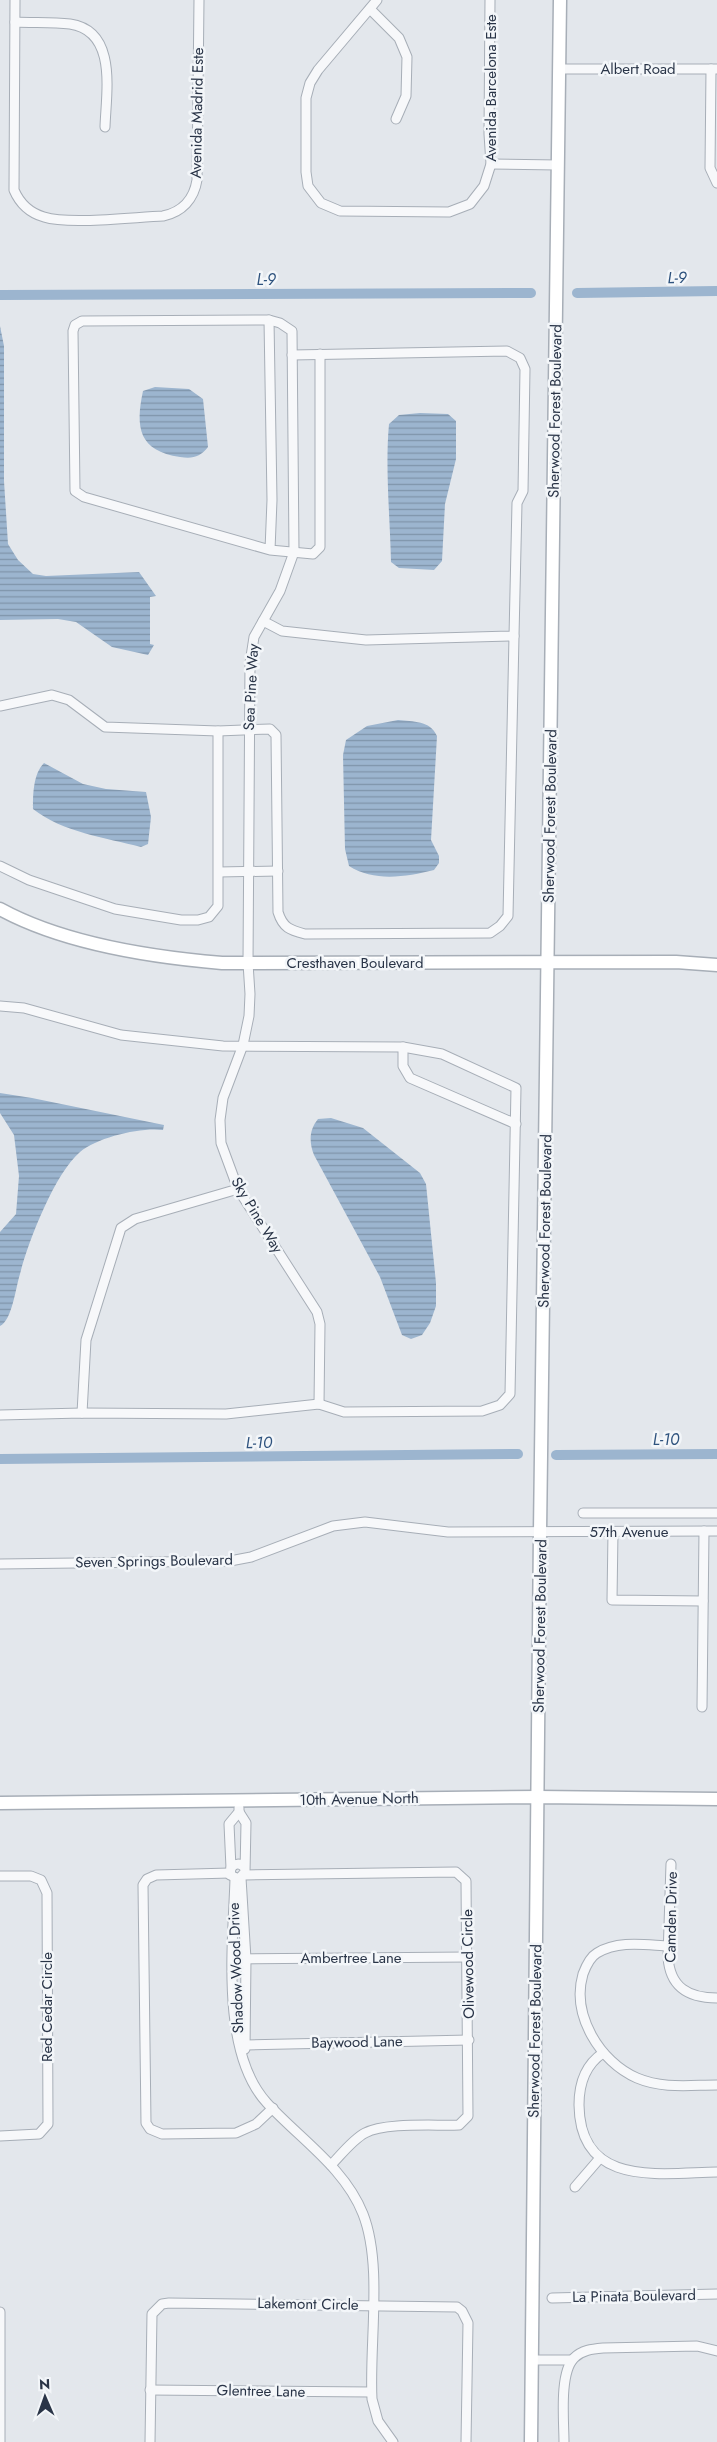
<svg xmlns="http://www.w3.org/2000/svg" width="717" height="2442" font-family="Jost,sans-serif">
	<style>
		.water { fill: url(#water-rules) }
		.lines { fill: none; stroke-linecap: round; stroke-linejoin: round }
		.canal { stroke: #9cb5cf; stroke-width: 10 }
		.street-casing { stroke: #a7aeb7; stroke-width: 11 }
		.secondary-casing { stroke: #a7aeb7; stroke-width: 15 }
		.street { stroke: #f7f8fa; stroke-width: 9 }
		.secondary { stroke: #fff; stroke-width: 12 }
		.labels { text-anchor: middle; stroke-width: 5; stroke-linejoin: round; paint-order: stroke }
		.street-label { font-size: 15px; fill: #293447; stroke: #f3f6f9 }
		.water-label { font-size: 16px; font-style: italic; fill: #2f537e; stroke: #f3f6f9 }
	</style>
	<defs>
		<pattern id="water-rules" width="6" height="5" patternUnits="userSpaceOnUse" patternTransform="scale(1.25)"><rect width="6" height="5" fill="#9cb5cf"/><path d="M0 2.5h6" fill="none" stroke="#7f94aa"/></pattern>
	</defs>
	<rect width="100%" height="100%" fill="#e3e7ec"/>
	<!-- water -->
	<g class="water">
		<polygon points="0,326 4,346 4,481 8,544 18,560 33,574 46,576 139,572 156,596 150,597 150,644 154,645 148,655 112,647 76,622 58,619 0,620"/>
		<path d="M 155,387 L 189,389 L 203,399 L 208,447 C 200,457 193,459 180,457 C 139,451 135,428 143,391 Z"/>
		<path d="M 420,413 L 448,414 L 456,421 L 456,459 L 445,504 L 442,561 L 434,570 L 399,568 L 391,562 C 390,517 385,468 389,424 L 399,415 Z"/>
		<path d="M 398,720 C 413,722 430,720 437,736 L 431,840 L 439,856 L 439,863 L 434,870 C 406,877 374,882 349,866 L 345,849 L 343,755 L 346,740 L 367,726 Z"/>
		<path d="M 44,763 L 83,784 L 106,789 L 146,792 L 151,817 L 148,844 L 141,847 C 106,838 62,832 33,809 C 33,795 33,774 44,763 Z"/>
		<path d="M 0,1093 L 32,1098 L 164,1125 L 163,1130 C 141,1127 98,1137 80,1152 C 55,1173 28,1242 20,1274 C 16,1286 12,1321 0,1326 L 0,1232 L 16,1214 L 19,1176 L 14,1135 L 0,1113 Z"/>
		<path d="M 331,1118 L 363,1128 L 420,1173 L 426,1184 L 436,1283 L 436,1306 L 430,1323 L 422,1335 L 411,1339 L 402,1335 L 380,1277 L 314,1155 C 309,1142 309,1130 318,1119 Z"/>
	</g>
	<g class="lines">
		<!-- canal -->
		<g class="canal">
			<polyline points="577,293 717,291"/>
			<polyline points="0,295 531,293"/>
			<polyline points="556,1455 717,1454"/>
			<polyline points="0,1459 518,1454"/>
		</g>
		<defs>
			<g id="street">
				<path d="M 15,0 L 14,190 C 20,204 30,213 44,217 C 69,225 135,217 163,216 C 182,212 194,199 197,180 L 199,0"/>
				<polyline points="377,0 318,70 310,83 306,98 306,172 308,186 321,203 340,211 449,212 470,204 484,186 491,164 489,134 490,0"/>
				<polyline points="370,9 399,38 407,57 406,96 396,119"/>
				<path d="M 15,22 C 33,23 52,22 70,24 C 118,31 106,93 105,127"/>
				<polyline points="559,69 717,69"/>
				<polyline points="711,69 710,168 717,183"/>
				<polyline points="491,164 558,165"/>
				<polyline points="269,320 280,323 292,331 294,552 280,591 254,637 250,663 248,963 250,994 249,1016 243,1045 223,1098 220,1120 221,1143 238,1189 317,1312 320,1324 319,1404"/>
				<polyline points="270,550 272,500 269,320 82,321 75,325 73,331 75,491 84,497 270,550 313,554 320,547 320,354"/>
				<polyline points="263,621 282,631 366,640 514,636 517,503 523,491 525,369 520,358 507,351 292,355"/>
				<path d="M 0,706 L 52,695 L 69,700 L 105,727 L 218,731 L 270,729 L 276,735 L 278,912 C 283,928 290,930 305,934 L 490,933 L 500,926 L 508,916 L 514,636"/>
				<polyline points="0,866 29,880 115,909 181,920 198,920 209,917 218,906 218,731"/>
				<polyline points="219,872 278,871"/>
				<polyline points="0,1006 24,1008 121,1035 223,1046 403,1047 442,1054 516,1088 510,1394 500,1405 482,1411 344,1412 319,1404 226,1414 82,1413 0,1415"/>
				<polyline points="403,1047 403,1066 410,1078 516,1124"/>
				<polyline points="82,1413 86,1340 121,1228 135,1219 238,1189"/>
				<polyline points="583,1513 717,1513"/>
				<polyline points="613,1532 612,1600 703,1601"/>
				<polyline points="0,1564 230,1561 251,1557 333,1526 365,1522 448,1532 717,1531"/>
				<polyline points="702,1707 704,1531"/>
				<path d="M 239,1812 L 246,1823 L 245,1872 L 239,1879 L 230,1875 L 231,1868 C 235,1863 240,1863 244,1867"/>
				<path d="M 671,1864 L 668,1957 C 670,1988 689,1998 717,1998"/>
				<polyline points="231,1868 229,1824 239,1812 239,1808"/>
				<polyline points="230,1873 156,1875 147,1879 143,1885 146,2123 150,2129 162,2134 236,2133 256,2124 273,2108"/>
				<path d="M 245,1875 L 456,1872 L 466,1881 L 468,2116 L 459,2125 C 435,2126 385,2122 365,2133 C 352,2140 341,2155 331,2165"/>
				<polyline points="0,1876 31,1876 41,1880 47,1893 48,2124 39,2134 0,2136"/>
				<polyline points="241,1878 246,1959 245,2049"/>
				<path d="M 235,1879 C 233,1944 220,2052 267,2103 C 300,2139 345,2168 363,2214 C 383,2265 369,2344 372,2399 L 378,2421 L 393,2442"/>
				<path d="M 669,1946 C 645,1945 619,1940 597,1953 C 590,1957 586,1966 583,1974 C 571,2015 600,2062 637,2078 C 663,2089 690,2085 717,2085"/>
				<polyline points="233,1959 468,1957"/>
				<polyline points="246,2045 469,2040"/>
				<path d="M 603,2053 C 585,2065 579,2083 579,2105 C 580,2188 660,2173 717,2172"/>
				<polyline points="575,2187 600,2158"/>
				<polyline points="552,2298 717,2294"/>
				<polyline points="0,2312 0,2442"/>
				<polyline points="532,2360 572,2360"/>
				<polyline points="150,2390 371,2392"/>
				<polyline points="150,2442 152,2314 162,2304 169,2303 457,2307 462,2311 468,2323 466,2442"/>
				<path d="M 564,2442 C 564,2422 559,2373 574,2358 C 582,2350 592,2349 603,2348 L 697,2346 L 717,2351"/>
			</g>
			<g id="secondary">
				<path d="M 0,909 C 64,944 150,957 222,963 L 676,962 L 717,965"/>
				<polyline points="0,1803 538,1797 717,1799"/>
				<polyline points="531,2442 540,1532 560,0"/>
			</g>
		</defs>
		<!-- street casing -->
		<use href="#street" class="street-casing"/>
		<!-- secondary casing -->
		<use href="#secondary" class="secondary-casing"/>
		<!-- street -->
		<use href="#street" class="street"/>
		<!-- secondary -->
		<use href="#secondary" class="secondary"/>
	</g>
	<g class="labels">
		<!-- street labels -->
		<g class="street-label">
			<text x="638" y="74">Albert Road</text>
			<text transform="translate(491 88) rotate(-90)" y="5">Avenida Barcelona Este</text>
			<text transform="translate(197 113) rotate(-89)" y="5">Avenida Madrid Este</text>
			<text transform="translate(555 411) rotate(-89)" y="5">Sherwood Forest Boulevard</text>
			<text transform="translate(251 687) rotate(-87)" y="5">Sea Pine Way</text>
			<text transform="translate(550 816) rotate(-89)" y="5">Sherwood Forest Boulevard</text>
			<text x="355" y="968">Cresthaven Boulevard</text>
			<text transform="translate(257 1215) rotate(59)" y="5">Sky Pine Way</text>
			<text transform="translate(545 1221) rotate(-89)" y="5">Sherwood Forest Boulevard</text>
			<text x="629" y="1537">57th Avenue</text>
			<text transform="translate(154 1561) rotate(-1)" y="5">Seven Springs Boulevard</text>
			<text transform="translate(540 1626) rotate(-89)" y="5">Sherwood Forest Boulevard</text>
			<text transform="translate(359 1799) rotate(-1)" y="5">10th Avenue North</text>
			<text transform="translate(671 1917) rotate(-89)" y="5">Camden Drive</text>
			<text x="351" y="1963">Ambertree Lane</text>
			<text transform="translate(468 1964) rotate(-91)" y="5">Olivewood Circle</text>
			<text transform="translate(236 1968) rotate(-92)" y="5">Shadow Wood Drive</text>
			<text transform="translate(47 2007) rotate(-90)" y="5">Red Cedar Circle</text>
			<text transform="translate(535 2031) rotate(-89)" y="5">Sherwood Forest Boulevard</text>
			<text transform="translate(357 2042) rotate(-1)" y="5">Baywood Lane</text>
			<text transform="translate(634 2296) rotate(-1)" y="5">La Pinata Boulevard</text>
			<text transform="translate(308 2304) rotate(1)" y="5">Lakemont Circle</text>
			<text transform="translate(261 2391) rotate(1)" y="5">Glentree Lane</text>
		</g>
		<!-- water labels -->
		<g class="water-label">
			<text transform="translate(677 277) rotate(-1)" y="6">L-9</text>
			<text x="266" y="285">L-9</text>
			<text x="666" y="1445">L-10</text>
			<text transform="translate(259 1442) rotate(-1)" y="6">L-10</text>
		</g>
	</g>
	<!-- north arrow -->
	<g transform="translate(45 2397) rotate(358)" stroke="#f3f6f9" stroke-width="4" paint-order="stroke">
	<path d="M0-4L9 19L0 12L-9 19Z" fill="#293447"/>
	<text y="-8" font-size="14" font-weight="bold" text-anchor="middle" fill="#293447">N</text>
	</g>
</svg>
